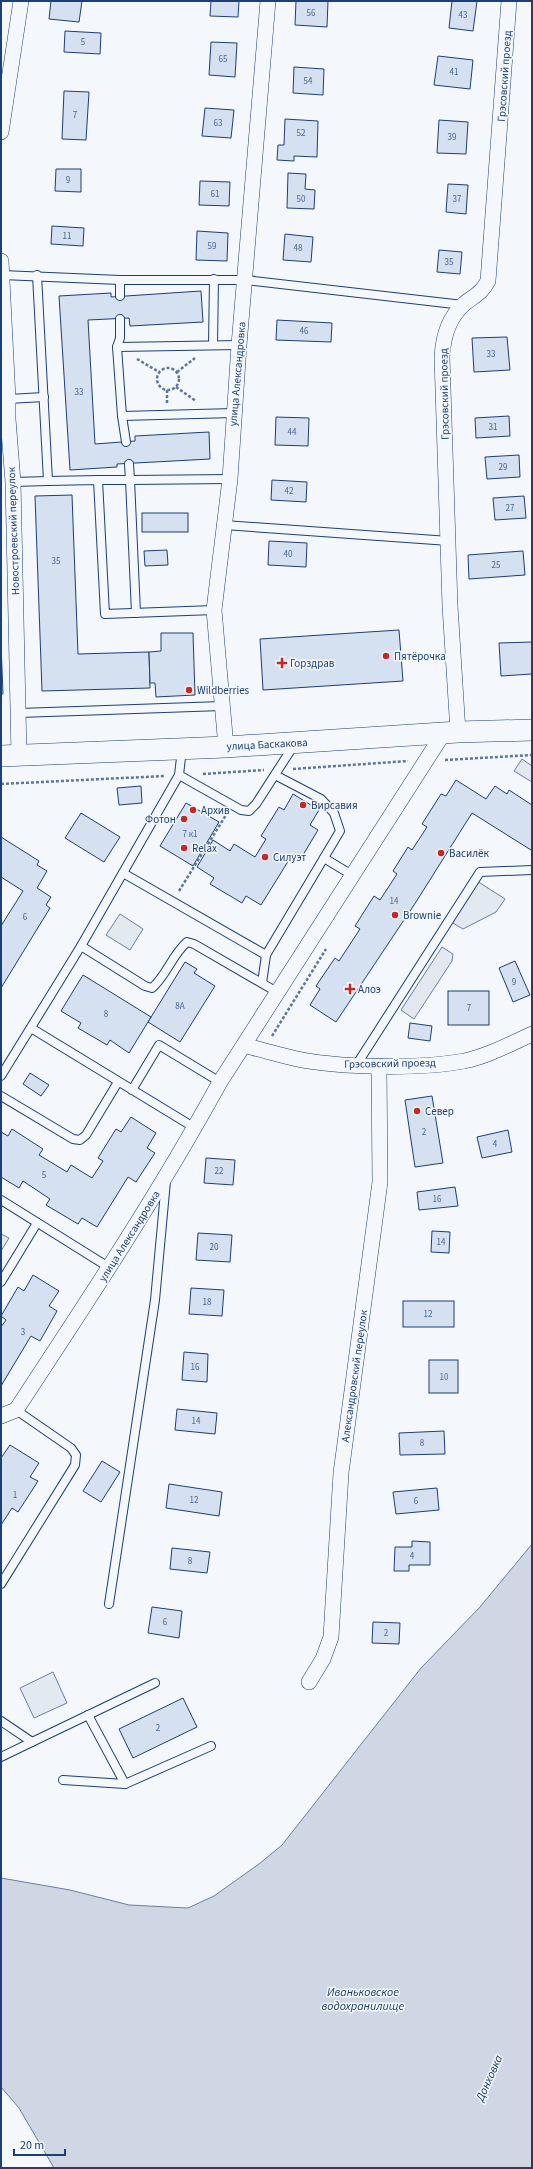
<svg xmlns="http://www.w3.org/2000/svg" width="533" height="2169" font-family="'Source Sans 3',sans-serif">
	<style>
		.green { fill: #e3e9f0; stroke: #687fa3 }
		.parking { fill: #e3e8f0; stroke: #687fa3 }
		.water { fill: #cfd7e4; stroke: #687fa3 }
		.building { fill: #d5e0f0; stroke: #1d3f73 }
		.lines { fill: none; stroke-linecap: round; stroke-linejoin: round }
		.lane-casing { stroke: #1d3f73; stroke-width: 10 }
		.street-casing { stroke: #1d3f73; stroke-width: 16 }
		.secondary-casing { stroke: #1d3f73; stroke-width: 22 }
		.path { stroke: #5e769c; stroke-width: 2.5; stroke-dasharray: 3 2; stroke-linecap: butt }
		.lane { stroke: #f4f7fb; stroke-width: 8 }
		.street { stroke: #f4f7fb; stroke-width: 15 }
		.secondary { stroke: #f4f7fb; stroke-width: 21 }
		.poi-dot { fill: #c62828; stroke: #f4f7fb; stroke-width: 1.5 }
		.labels { text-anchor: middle; stroke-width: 3; stroke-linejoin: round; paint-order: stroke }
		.number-label { font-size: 9px; fill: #4b6792 }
		.street-label { font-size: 11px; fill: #1d3f73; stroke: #f4f7fb }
		.poi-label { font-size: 11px; fill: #1d3f73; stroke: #f4f7fb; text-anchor: start }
		.water-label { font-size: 12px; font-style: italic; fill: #1d3f73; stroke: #f4f7fb }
	</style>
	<rect width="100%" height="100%" fill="#f4f7fb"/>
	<!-- green -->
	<g class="green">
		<polygon points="477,881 505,899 496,912 463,929 451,922"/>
		<polygon points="120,914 143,929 130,950 106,935"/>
		<polygon points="1,1234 9,1238 1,1251"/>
		<polygon points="53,1672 67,1703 34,1718 20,1688"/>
	</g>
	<!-- parking -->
	<g class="parking">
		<polygon points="522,759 532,766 532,782 514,771"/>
		<polygon points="442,947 453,954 452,961 414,1019 401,1010"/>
	</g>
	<!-- water -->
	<polygon class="water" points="532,1544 532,2168 54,2168 19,2108 1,2087 1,1878 70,1890 129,1905 188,1908 214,1896 259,1864 282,1845 421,1668 480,1607"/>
	<!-- building -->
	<g class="building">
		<polygon points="51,1 82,1 79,22 49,19"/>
		<polygon points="211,1 239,1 238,17 210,16"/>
		<polygon points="296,1 328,1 327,27 295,25"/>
		<polygon points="452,1 477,1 473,31 449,28"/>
		<polygon points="65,31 101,33 100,54 64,52"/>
		<polygon points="211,42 237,43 235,77 209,75"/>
		<polygon points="438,56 473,60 470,89 434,85"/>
		<polygon points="294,67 324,69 323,95 293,93"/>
		<polygon points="64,91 89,92 86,140 62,139"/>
		<polygon points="205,108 234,110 231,138 202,136"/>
		<polygon points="285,119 318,121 317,157 294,156 294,161 277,160 278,145 284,145"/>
		<polygon points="439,120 468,122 466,154 437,153"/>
		<polygon points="56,169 81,169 81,192 55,191"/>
		<polygon points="288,173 306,174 305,189 315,190 314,209 287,208"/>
		<polygon points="200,181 230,182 229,206 199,205"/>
		<polygon points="448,184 468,185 466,214 446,212"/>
		<polygon points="52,226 84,228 83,246 51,244"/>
		<polygon points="197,231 228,233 227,261 196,260"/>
		<polygon points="285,234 313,237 311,262 283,260"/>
		<polygon points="439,250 462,252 460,274 437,272"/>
		<polygon points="201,291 203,322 130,326 129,318 88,320 95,444 135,441 135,436 209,432 210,459 117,464 117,467 70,470 59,296 111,293 111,297"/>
		<polygon points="277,320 332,323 331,342 276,340"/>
		<polygon points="507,337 510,370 474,372 472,338"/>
		<polygon points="509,416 510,436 476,438 475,418"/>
		<polygon points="276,417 309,418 308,446 275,445"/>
		<polygon points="519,455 520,477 487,479 485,457"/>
		<polygon points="272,480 307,482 306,502 271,500"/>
		<polygon points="72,495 78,654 149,652 150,688 42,691 35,496"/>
		<polygon points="524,496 526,518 495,520 493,498"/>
		<rect x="142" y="513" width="46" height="19"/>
		<polygon points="269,541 307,543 306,567 268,565"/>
		<polygon points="167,550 168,565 145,566 144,551"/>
		<polygon points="523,551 525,575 469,579 468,555"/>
		<polygon points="399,630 403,681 263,690 260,639"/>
		<polygon points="161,633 193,633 195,695 156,697 155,683 150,683 149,652 161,651"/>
		<polygon points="532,642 532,674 501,676 499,643"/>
		<polygon points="1,644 3,694 1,694"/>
		<polygon points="456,780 486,799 495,786 507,794 509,790 532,805 532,848 531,850 472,813 416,902 336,1022 310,1005 320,989 316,986 335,958 339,961 360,929 355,926 374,896 380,900 397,874 393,871 408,847 412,850 427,827 422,824 441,794 446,796"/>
		<polygon points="141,786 142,803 119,805 117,788"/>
		<polygon points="293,794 319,810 310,825 318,830 300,860 292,855 261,905 246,896 242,903 210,884 214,878 197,867 213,840 230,851 234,844 255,857 266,839 261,836 279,807 284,810"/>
		<polygon points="186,803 219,822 193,866 160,846"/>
		<polygon points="81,813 120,837 104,862 65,838"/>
		<polygon points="1,837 39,861 37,865 47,871 37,888 51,897 46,905 50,908 1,988 1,926 23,891 1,877"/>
		<polygon points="515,961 530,995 513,1002 499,968"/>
		<polygon points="185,962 197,969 194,973 215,986 180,1042 148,1022"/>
		<polygon points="83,975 151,1017 129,1053 110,1040 107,1045 78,1028 81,1023 61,1011"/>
		<rect x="448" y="991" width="41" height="34"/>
		<polygon points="410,1023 432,1026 430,1041 408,1038"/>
		<polygon points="30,1073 49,1085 41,1096 23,1084"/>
		<polygon points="432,1096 443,1163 415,1167 405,1100"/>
		<polygon points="131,1117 156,1133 147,1148 155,1153 136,1182 128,1177 97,1227 82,1218 78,1224 46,1205 50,1199 23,1181 19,1188 1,1177 1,1132 8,1136 12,1129 43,1149 39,1155 67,1172 71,1165 92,1178 103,1161 98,1158 116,1129 121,1132"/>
		<polygon points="508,1130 512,1152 482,1158 477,1137"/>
		<polygon points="206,1158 235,1160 233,1185 204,1183"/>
		<polygon points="455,1187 458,1206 419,1210 417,1192"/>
		<polygon points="432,1231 450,1232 449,1253 431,1252"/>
		<polygon points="198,1233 232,1235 230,1262 196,1260"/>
		<polygon points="33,1275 59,1291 49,1306 57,1311 40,1341 31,1336 1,1386 1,1327 6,1320 1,1316 18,1287 24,1291"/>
		<polygon points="191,1288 224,1290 222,1316 189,1314"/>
		<rect x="403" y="1301" width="51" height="26"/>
		<polygon points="184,1352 208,1354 207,1382 182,1380"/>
		<rect x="429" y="1360" width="29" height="33"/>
		<polygon points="177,1409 217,1413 215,1434 175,1430"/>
		<polygon points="444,1431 445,1454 400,1455 399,1433"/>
		<polygon points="10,1445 39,1463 30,1477 38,1481 18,1512 12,1508 1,1525 1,1458"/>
		<polygon points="102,1461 120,1472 101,1502 83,1491"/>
		<polygon points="169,1484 222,1492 219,1516 166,1508"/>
		<polygon points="437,1488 439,1510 396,1514 393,1492"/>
		<polygon points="412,1541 430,1542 430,1565 409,1565 409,1571 394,1571 395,1547 412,1547"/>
		<polygon points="172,1548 210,1552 207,1573 170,1569"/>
		<polygon points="152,1607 182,1611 179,1638 148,1633"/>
		<polygon points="373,1622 400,1623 399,1644 372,1643"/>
		<polygon points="183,1698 197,1727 133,1758 119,1729"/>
	</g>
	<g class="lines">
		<defs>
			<g id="lane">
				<polyline points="2,275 120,280 246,280 463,305"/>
				<polyline points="37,275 48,481 98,480 105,614 214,610"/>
				<polyline points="120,280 120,296"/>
				<polyline points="213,345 214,279"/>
				<polyline points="117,347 120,338 120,319"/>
				<polyline points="8,399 44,397"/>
				<polyline points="234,413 122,416 117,347 239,345"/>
				<polyline points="122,416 126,442"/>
				<polyline points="98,480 130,480 129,464"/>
				<polyline points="13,482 48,481"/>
				<polyline points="224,525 449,541"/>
				<polyline points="136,613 130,480 230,479"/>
				<polyline points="19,713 222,706"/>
				<polyline points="179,775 241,810 249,811 256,804 294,745"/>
				<polyline points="324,858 352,875"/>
				<polyline points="123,873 266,955"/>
				<path d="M 81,946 L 145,986 L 152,988 C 167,975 172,955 187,942 L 194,944 L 277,992"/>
				<polyline points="262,983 266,955 340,831 334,813 321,799 275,775"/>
				<polyline points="31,1028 195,1128"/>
				<polyline points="357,1064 480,872 532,870"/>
				<polyline points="1,1076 81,946 179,775 182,749"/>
				<polyline points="132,1090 159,1045 220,1082"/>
				<polyline points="1,1096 73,1139 80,1140 86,1135 118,1082"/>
				<polyline points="1,1200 110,1268"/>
				<polyline points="1,1282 37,1223"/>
				<polyline points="1,1584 75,1465 76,1455 71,1448 16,1410"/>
				<polyline points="109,1604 155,1300 166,1181"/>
				<polyline points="88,1715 125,1784 211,1746"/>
				<polyline points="1,1721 32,1742 155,1683"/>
				<polyline points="1,1757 32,1742"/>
				<polyline points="63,1780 125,1784"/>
			</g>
			<g id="street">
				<polyline points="1,132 21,1"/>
				<polyline points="1,261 8,399 8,419 13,482 19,755"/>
				<path d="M 458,732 L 450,606 L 442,357 C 443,337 448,318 464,304 C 475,295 481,294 488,281 L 509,1"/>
				<polyline points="226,747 214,610 230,479 239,345 268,1"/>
				<path d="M 244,1045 C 262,1050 279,1055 297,1059 C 341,1068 420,1069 464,1061 C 488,1056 510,1044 532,1034"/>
				<path d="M 1,1416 L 16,1410 C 87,1302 158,1195 220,1082 L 443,734"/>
				<polyline points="309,1682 323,1659 331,1637 341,1473 380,1182 379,1066"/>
			</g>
			<polyline id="secondary" points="1,756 226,747 458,732 532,730"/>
		</defs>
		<!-- lane casing -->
		<use href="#lane" class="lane-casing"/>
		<!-- street casing -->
		<use href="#street" class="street-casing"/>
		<!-- secondary casing -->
		<use href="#secondary" class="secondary-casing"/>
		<!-- path -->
		<g class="path">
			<polyline points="137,359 159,372"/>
			<circle cx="168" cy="379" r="11"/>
			<polyline points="177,372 195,358"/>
			<polyline points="176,387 196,401"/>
			<polyline points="167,390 167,403"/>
			<polyline points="445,760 532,755"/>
			<polyline points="293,769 408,761"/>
			<polyline points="203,774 264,770"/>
			<polyline points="1,784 164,776"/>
			<polyline points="179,891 226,815"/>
			<polyline points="272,1036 326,949"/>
		</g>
		<!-- lane -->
		<use href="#lane" class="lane"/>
		<!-- street -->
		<use href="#street" class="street"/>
		<!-- secondary -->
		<use href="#secondary" class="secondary"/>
	</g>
	<!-- markers -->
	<g class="poi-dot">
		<circle cx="386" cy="656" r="4"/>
		<path d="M280 657h4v4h4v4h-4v4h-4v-4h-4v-4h4z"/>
		<circle cx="189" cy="690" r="4"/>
		<circle cx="303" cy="805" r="4"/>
		<circle cx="193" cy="810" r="4"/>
		<circle cx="184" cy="819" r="4"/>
		<circle cx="184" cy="848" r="4"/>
		<circle cx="441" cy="853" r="4"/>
		<circle cx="265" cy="857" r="4"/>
		<circle cx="395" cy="915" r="4"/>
		<path d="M348 983h4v4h4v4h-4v4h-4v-4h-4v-4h4z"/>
		<circle cx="417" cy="1111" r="4"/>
	</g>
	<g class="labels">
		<!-- number labels -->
		<g class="number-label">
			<text x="311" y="16">56</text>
			<text x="463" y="18">43</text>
			<text x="83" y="45">5</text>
			<text x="223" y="62">65</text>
			<text x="454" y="75">41</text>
			<text x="308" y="84">54</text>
			<text x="75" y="118">7</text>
			<text x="218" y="126">63</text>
			<text x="301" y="136">52</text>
			<text x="452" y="140">39</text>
			<text x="68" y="183">9</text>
			<text x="215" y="197">61</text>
			<text x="301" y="202">50</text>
			<text x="457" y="202">37</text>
			<text x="67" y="239">11</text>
			<text x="212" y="249">59</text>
			<text x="298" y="251">48</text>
			<text x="449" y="265">35</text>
			<text x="304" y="334">46</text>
			<text x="491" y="357">33</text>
			<text x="79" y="395">33</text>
			<text x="493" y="430">31</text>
			<text x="292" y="435">44</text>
			<text x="503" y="470">29</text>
			<text x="289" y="494">42</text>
			<text x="510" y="511">27</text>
			<text x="288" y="557">40</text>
			<text x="56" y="564">35</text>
			<text x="496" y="568">25</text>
			<text x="190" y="837">7 к1</text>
			<text x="394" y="904">14</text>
			<text x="25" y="920">6</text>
			<text x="514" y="985">9</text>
			<text x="180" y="1009">8А</text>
			<text x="469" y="1011">7</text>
			<text x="106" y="1017">8</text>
			<text x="424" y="1135">2</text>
			<text x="495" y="1147">4</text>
			<text x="219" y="1174">22</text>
			<text x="44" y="1178">5</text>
			<text x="437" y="1202">16</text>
			<text x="441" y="1245">14</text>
			<text x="214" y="1250">20</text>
			<text x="207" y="1305">18</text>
			<text x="428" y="1317">12</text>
			<text x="23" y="1335">3</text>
			<text x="195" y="1370">16</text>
			<text x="444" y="1380">10</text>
			<text x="196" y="1424">14</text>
			<text x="422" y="1446">8</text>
			<text x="15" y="1498">1</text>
			<text x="194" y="1503">12</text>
			<text x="416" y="1504">6</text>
			<text x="412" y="1559">4</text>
			<text x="190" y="1564">8</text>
			<text x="165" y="1625">6</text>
			<text x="386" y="1636">2</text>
			<text x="158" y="1731">2</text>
		</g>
		<!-- street labels -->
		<g class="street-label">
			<text transform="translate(504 76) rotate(-86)" y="4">Грэсовский проезд</text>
			<text transform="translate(237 374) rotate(-85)" y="4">улица Александровка</text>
			<text transform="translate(444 394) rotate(-91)" y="4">Грэсовский проезд</text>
			<text transform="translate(13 531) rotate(-92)" y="4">Новостроевский переулок</text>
			<text transform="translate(267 744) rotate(-3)" y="4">улица Баскакова</text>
			<text transform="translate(390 1063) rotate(-1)" y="4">Грэсовский проезд</text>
			<text transform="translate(129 1236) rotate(-58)" y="4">улица Александровка</text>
			<text transform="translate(354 1376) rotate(-82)" y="4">Александровский переулок</text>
		</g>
		<!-- poi labels -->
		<g class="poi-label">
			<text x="394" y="660">Пятёрочка</text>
			<text x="290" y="667">Горздрав</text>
			<text x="197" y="694">Wildberries</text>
			<text x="311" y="809">Вирсавия</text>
			<text x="201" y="814">Архив</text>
			<text x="176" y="823" text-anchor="end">Фотон</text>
			<text x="192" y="852">Relax</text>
			<text x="449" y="857">Василёк</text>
			<text x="273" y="861">Силуэт</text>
			<text x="403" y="919">Brownie</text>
			<text x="358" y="993">Алоэ</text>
			<text x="425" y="1115">Север</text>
		</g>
		<!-- water labels -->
		<g class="water-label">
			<text x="363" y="1996">Иваньковское<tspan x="363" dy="14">водохранилище</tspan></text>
			<text transform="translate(489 2078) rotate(-66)" y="4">Донховка</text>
		</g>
	</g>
	<!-- border -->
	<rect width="533" height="2169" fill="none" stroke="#1d3f73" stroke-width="4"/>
	<!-- scale -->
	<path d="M14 2149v6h51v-6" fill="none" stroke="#1d3f73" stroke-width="2"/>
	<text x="20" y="2149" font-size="12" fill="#1d3f73" stroke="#f4f7fb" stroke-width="3" paint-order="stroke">20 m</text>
</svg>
